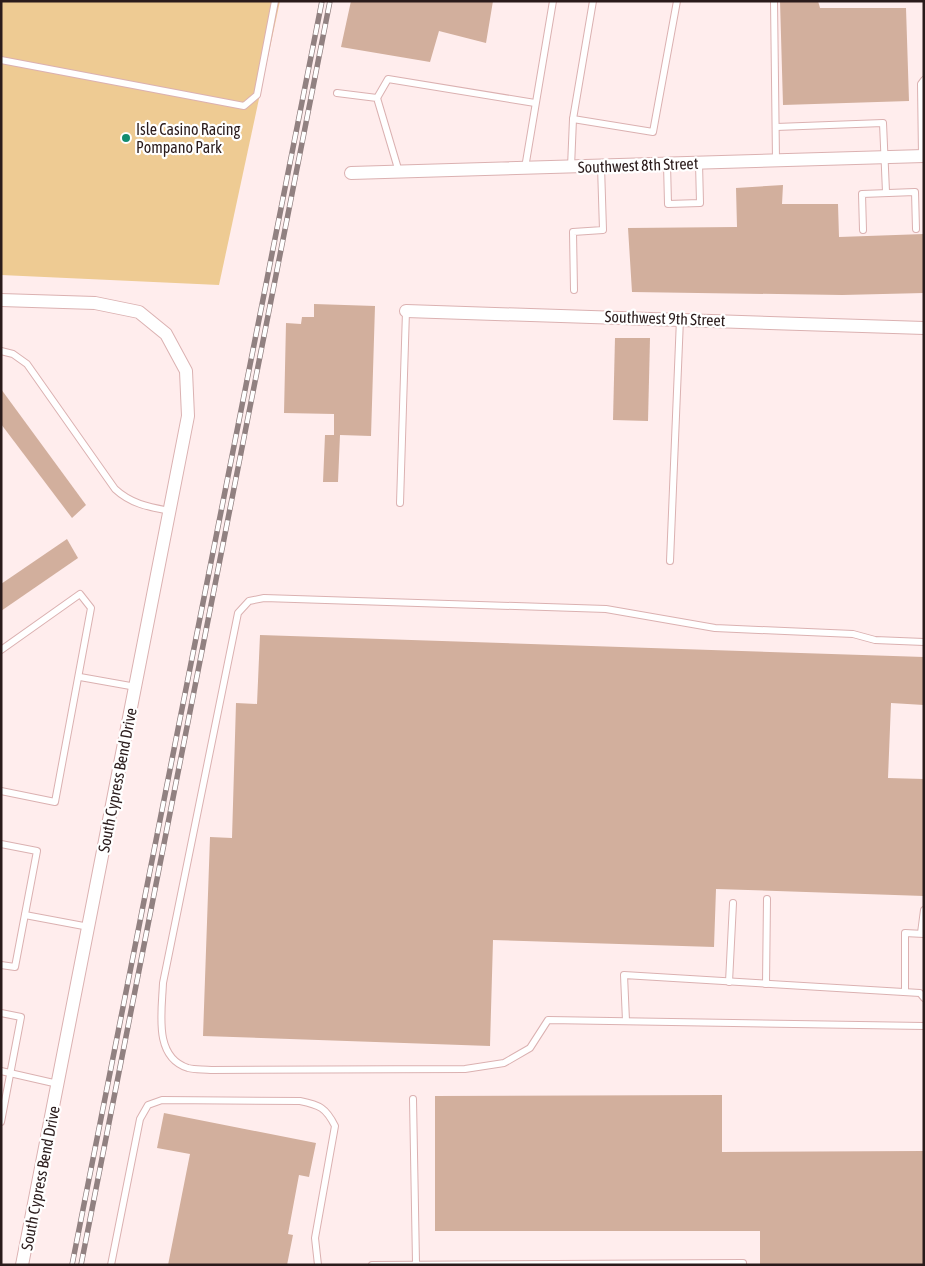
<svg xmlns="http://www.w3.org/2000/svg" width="925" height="1266" font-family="'Asap Condensed',sans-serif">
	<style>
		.garden { fill: #eecb93 }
		.building { fill: #d2af9d }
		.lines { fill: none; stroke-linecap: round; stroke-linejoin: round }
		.lane-casing { stroke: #dbb1b1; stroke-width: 8 }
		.street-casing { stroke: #dbb1b1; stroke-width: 14 }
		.lane { stroke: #fff; stroke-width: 6 }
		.street { stroke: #fff; stroke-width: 12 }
		.rail-casing { stroke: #918181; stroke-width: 5.5 }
		.rail { stroke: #fff; stroke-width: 4; stroke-dasharray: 11; stroke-linecap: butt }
		.poi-dot { fill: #128c6f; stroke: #fff; stroke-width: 2 }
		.labels { text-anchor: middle; stroke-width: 4.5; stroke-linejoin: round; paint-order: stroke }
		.poi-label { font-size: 16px; fill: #2a1b1b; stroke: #fff; text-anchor: start }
		.street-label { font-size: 16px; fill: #2a1b1b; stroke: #fff }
	</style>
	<rect width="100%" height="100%" fill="#ffeded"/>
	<!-- garden -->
	<polygon class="garden" points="1,1 280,1 219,285 1,275"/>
	<!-- building -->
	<g class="building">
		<polygon points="351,1 493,1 486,43 439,31 430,62 341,47"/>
		<polygon points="780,1 818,1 820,8 906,8 909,101 783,105"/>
		<polygon points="783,185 782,204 838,204 839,237 924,234 924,293 842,295 632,292 628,228 737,227 736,188"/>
		<polygon points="314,304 375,306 371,436 340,435 338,482 323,482 325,435 334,435 334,414 284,413 286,323 301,324 302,317 314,317"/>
		<polygon points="615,338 650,338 648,421 613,420"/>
		<polygon points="1,389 86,505 72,518 1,424"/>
		<polygon points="67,539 78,558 1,611 1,584"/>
		<polygon points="260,635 924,657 924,705 891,703 888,778 924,779 924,896 716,889 714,947 493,940 490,1046 203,1036 210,837 232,838 236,703 257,704"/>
		<polygon points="722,1095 722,1152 924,1151 924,1265 760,1265 760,1231 435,1231 435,1096"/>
		<polygon points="164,1113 316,1143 309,1177 299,1175 288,1234 293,1235 287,1265 168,1265 190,1154 157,1148"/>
	</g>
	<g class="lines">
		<defs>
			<g id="lane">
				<polyline points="774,1 776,160"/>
				<polyline points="1,60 244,106 257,95 275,1"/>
				<polyline points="337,93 377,98 399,172"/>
				<polyline points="377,98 388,79 535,103"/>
				<polyline points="573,119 653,132 677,1"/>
				<polyline points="776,127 883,123 886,192"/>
				<polyline points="922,156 921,84 924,80"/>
				<polyline points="667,164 668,204 700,203 699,163"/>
				<polyline points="571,167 573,119 593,1"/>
				<polyline points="525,168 553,1"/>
				<polyline points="863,230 862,194 915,192 916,229"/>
				<polyline points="574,290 573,232 603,230 601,166"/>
				<path d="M 1,351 L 13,354 L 27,364 L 115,489 C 131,504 149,507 170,511"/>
				<polyline points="400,503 406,311"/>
				<polyline points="670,561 680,319"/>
				<path d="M 924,642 L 875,640 L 853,634 L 715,628 L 606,609 L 264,598 L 249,601 L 238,613 L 163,983 C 162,1011 153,1057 188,1068 C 195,1070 204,1069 211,1070 L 465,1069 L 504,1063 L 530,1048 L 548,1020 L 924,1026"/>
				<polyline points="1,650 80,594 91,608 55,802 1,791"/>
				<polyline points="80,677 136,687"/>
				<polyline points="1,844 37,851 15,967 1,965"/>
				<polyline points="25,915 89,927"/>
				<polyline points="921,933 924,910"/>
				<polyline points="729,982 733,903"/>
				<polyline points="766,984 767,899"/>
				<polyline points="905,992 905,933 924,934"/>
				<polyline points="1,1013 21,1017 1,1122"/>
				<polyline points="626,1021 624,975 920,993 924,998"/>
				<polyline points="1,1071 58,1084"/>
				<polyline points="413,1099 416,1263"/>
				<path d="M 111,1265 L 140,1119 L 148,1105 L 162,1100 L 300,1101 C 320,1105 326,1108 335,1126 L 315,1238 L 318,1265"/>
				<polyline points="372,1265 743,1263 743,1265"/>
			</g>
			<g id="street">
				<polyline points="351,173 924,156"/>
				<polyline points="1,300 95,303 139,312 166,334 186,371 188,416 22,1265"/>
				<polyline points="406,311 924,328"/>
			</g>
		</defs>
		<!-- lane casing -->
		<use href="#lane" class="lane-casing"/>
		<!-- street casing -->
		<use href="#street" class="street-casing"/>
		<!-- lane -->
		<use href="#lane" class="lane"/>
		<!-- street -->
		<use href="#street" class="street"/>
		<defs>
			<g id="rail">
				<polyline points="72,1265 322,1"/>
				<polyline points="81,1265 330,1"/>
			</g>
		</defs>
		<!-- rail casing -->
		<use href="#rail" class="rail-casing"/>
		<!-- rail -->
		<use href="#rail" class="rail"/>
	</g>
	<!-- markers -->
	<circle class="poi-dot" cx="126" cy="138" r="5"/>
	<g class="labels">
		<!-- poi labels -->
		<g class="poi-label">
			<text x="136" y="135">Isle Casino Racing<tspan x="136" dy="18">Pompano Park</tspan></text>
		</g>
		<!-- street labels -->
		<g class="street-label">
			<text transform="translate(638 165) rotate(-2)" y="6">Southwest 8th Street</text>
			<text transform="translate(665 318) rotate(2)" y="6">Southwest 9th Street</text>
			<text transform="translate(117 780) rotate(-79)" y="6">South Cypress Bend Drive</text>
			<text transform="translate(40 1178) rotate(-79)" y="6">South Cypress Bend Drive</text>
		</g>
	</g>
	<!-- border -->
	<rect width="925" height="1266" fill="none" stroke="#2a1b1b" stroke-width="5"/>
</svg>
